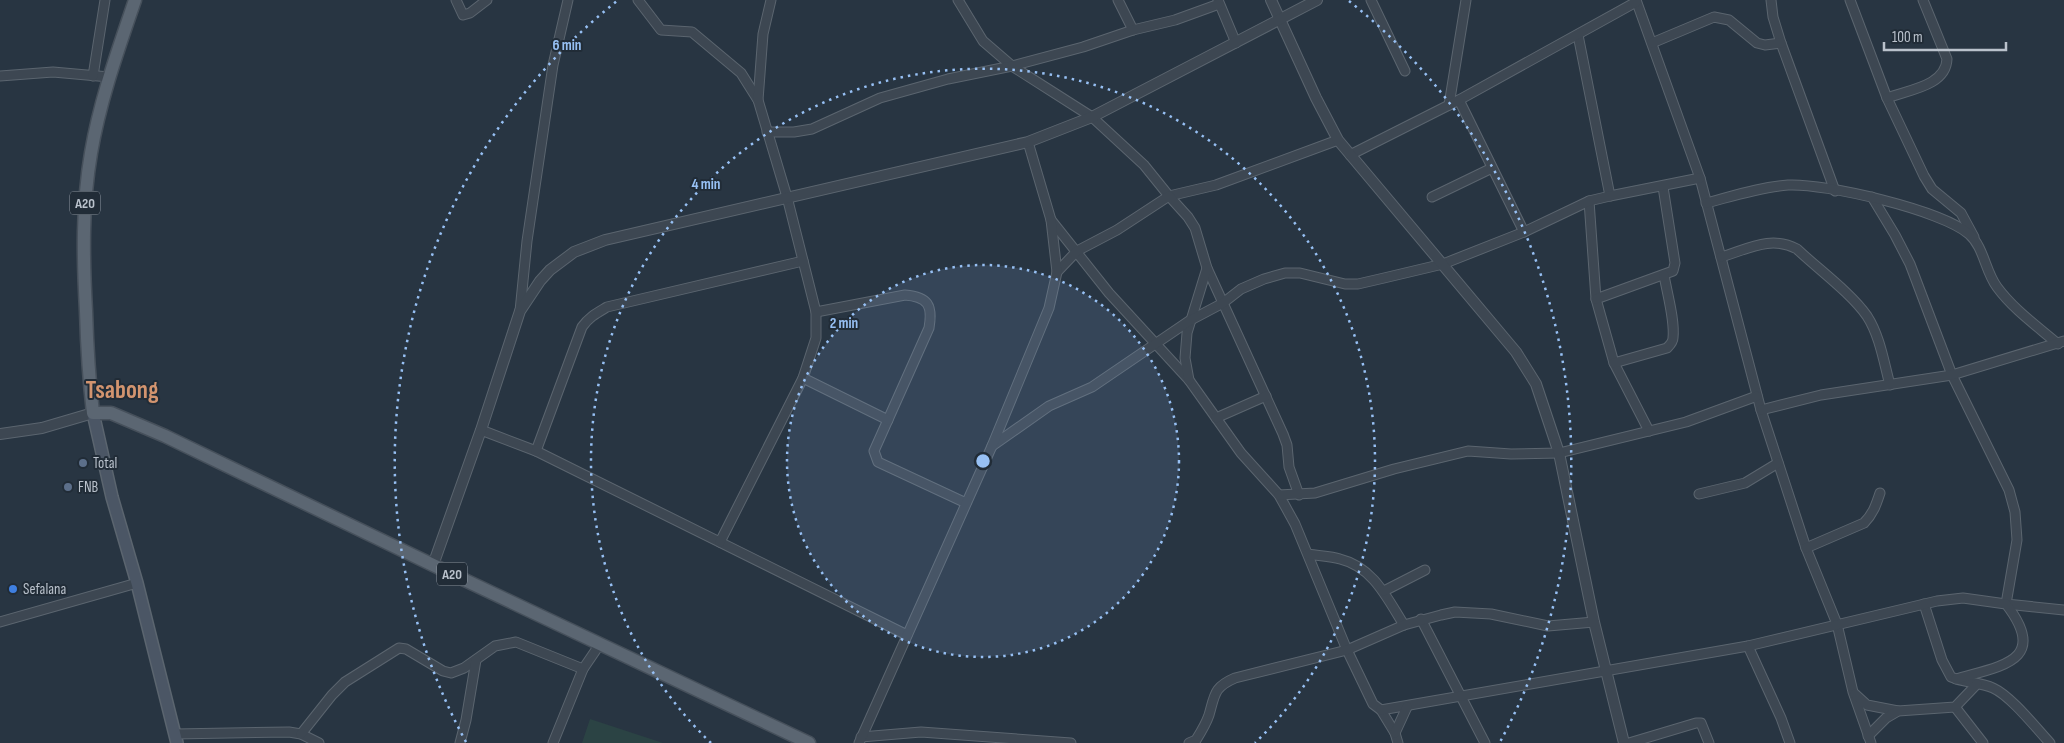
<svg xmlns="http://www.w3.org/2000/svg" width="2064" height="743" font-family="'Sofia Sans Condensed',sans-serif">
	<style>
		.green { fill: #2b4344 }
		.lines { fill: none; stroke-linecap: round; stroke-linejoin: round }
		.minor-casing { stroke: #5b656f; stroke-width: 11 }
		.tertiary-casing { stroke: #5b656f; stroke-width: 12 }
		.secondary-casing { stroke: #5b656f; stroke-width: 14 }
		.primary-casing { stroke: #46505b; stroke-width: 15 }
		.minor { stroke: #3d4752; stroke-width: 9 }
		.tertiary { stroke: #3d4752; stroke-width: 10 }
		.secondary { stroke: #4b5665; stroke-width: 11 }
		.primary { stroke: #5b6672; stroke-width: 12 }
		.ring { fill: none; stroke: #97c0f4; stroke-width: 2.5; stroke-dasharray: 2.5 5 }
		.service-dot { fill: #5c6f8a; stroke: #212c37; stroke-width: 2 }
		.shop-dot { fill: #3f7fe0; stroke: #212c37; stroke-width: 2 }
		.labels { text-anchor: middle; stroke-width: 4; stroke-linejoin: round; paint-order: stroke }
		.shield { fill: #212c37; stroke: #8c959f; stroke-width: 1 }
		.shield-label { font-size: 14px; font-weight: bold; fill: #bac2cc }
		.poi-label { font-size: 15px; fill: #bac2cc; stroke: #212c37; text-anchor: start }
		.town-label { font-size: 25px; font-weight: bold; fill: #d2946f; stroke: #212c37 }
		.centre { fill: #97c0f4; stroke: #212c37; stroke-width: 2.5 }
		.ring-label { font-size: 15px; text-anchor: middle; font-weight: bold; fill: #97c0f4; stroke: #212c37; stroke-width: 4; stroke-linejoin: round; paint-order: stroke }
	</style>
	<rect width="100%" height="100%" fill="#283542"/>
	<!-- green -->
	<polygon class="green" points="590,719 663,743 582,743"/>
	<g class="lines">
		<defs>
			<g id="minor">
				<polyline points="456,0 463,15 470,13 487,0"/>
				<polyline points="638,0 661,30 692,32 741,73 758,100"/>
				<polyline points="958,0 983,41 1012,66 1092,117 1144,165 1169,196 1216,185 1338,140"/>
				<polyline points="1118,0 1133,30"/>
				<polyline points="1218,0 1236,43"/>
				<polyline points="1371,0 1405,71"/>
				<polyline points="1636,0 1700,178 1761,410 1806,548 1837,624 1853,692 1871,743"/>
				<polyline points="1771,0 1773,17 1781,43 1835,191"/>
				<polyline points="1850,0 1887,98 1924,176 1932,189 1961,213 1974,237"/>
				<polyline points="1578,35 1610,196"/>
				<polyline points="1652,43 1714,17 1729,20 1757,43 1765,45 1781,43"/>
				<polyline points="0,76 53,72 109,77"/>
				<polyline points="93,76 105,0"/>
				<path d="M 1887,98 C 1908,90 1946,86 1947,59 L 1923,0"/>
				<polyline points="1459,100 1524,232"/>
				<polyline points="1449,105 1466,0"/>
				<polyline points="767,132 794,132 812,129 880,98 948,79 1012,66 1083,47 1133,30 1175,20 1219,4"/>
				<polyline points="1350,155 1459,100 1636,2"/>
				<polyline points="1432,197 1492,168"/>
				<polyline points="1872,197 1895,235 1910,264 1952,375 2009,490 2015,512 2017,540 2006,604 2064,610"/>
				<polyline points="1589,201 1596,299 1614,363 1649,431"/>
				<path d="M 1706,203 C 1733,196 1761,187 1788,185 C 1825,183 1941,210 1969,234 C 1984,247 1985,271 1997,287 C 2013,309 2037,326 2058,344"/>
				<polyline points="1051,220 1109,293 1189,380 1241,453 1279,495 1295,524 1347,650 1373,704 1381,710 1395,733 1398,743"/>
				<path d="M 1721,257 C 1748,249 1771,235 1797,249 C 1818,269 1851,293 1867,316 C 1880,336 1884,363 1890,385"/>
				<polyline points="1057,272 1077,251 1117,230 1169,196 1188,217 1195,228 1207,268 1283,434 1287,445 1289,467 1299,495"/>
				<polyline points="1596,299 1673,271 1675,263 1663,187"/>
				<polyline points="520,311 527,241 553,65 568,0"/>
				<path d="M 816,312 L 905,295 C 928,297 933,305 929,328 L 874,451 L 878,462 L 966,503"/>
				<path d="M 1614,363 L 1667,348 C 1670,345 1673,342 1673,338 C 1675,320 1667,293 1664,275"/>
				<polyline points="803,378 888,420"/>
				<polyline points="1189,380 1185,358 1187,333 1207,268"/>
				<polyline points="1761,410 1821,395 1952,375 2064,341"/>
				<polyline points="1216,418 1266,396"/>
				<polyline points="481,430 536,451 907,635"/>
				<polyline points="992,446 1049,406 1092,387 1189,321 1223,303 1241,289 1264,279 1285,273 1300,273 1345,284 1358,284 1384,278 1443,264 1524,232 1589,201 1610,196 1700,178"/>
				<path d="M 536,451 L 582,327 C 589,317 597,313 607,307 L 803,261"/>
				<polyline points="1699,494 1745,483 1778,463"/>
				<polyline points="1279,495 1315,493 1394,469 1468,451 1511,454 1559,453 1686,422 1757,396"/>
				<polyline points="720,542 803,378 816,338 816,312 787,197 758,100 763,34 771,0"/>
				<path d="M 1806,548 L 1864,523 C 1873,514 1876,505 1880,493"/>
				<path d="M 1308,554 C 1318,556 1330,556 1340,559 C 1373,567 1387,598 1404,625"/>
				<polyline points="1384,591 1425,570"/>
				<path d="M 1924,604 L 1942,660 L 1951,677 C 1964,683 1980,682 1993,688 C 2011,696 2036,728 2050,743"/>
				<polyline points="1421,619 1485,743"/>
				<polyline points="0,622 137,583"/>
				<polyline points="1748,646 1781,718 1790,743"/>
				<polyline points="1855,694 1867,705 1898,711"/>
				<polyline points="1955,707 1983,743"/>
				<path d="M 1381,710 L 1748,646 L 1937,601 L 1963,598 L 2006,604 C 2050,661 2001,666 1956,679"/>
				<polyline points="1395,733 1407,707"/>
				<polyline points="175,734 289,732 301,734 319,743"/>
				<polyline points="301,734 332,695 345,682 399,648 406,649 443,671 451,673 464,668 495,646 516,642 583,669"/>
				<polyline points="1868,736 1886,718 1898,711 1955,707 1977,684"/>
				<polyline points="861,737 921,732 1071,743"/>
				<polyline points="460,743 466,720 476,660"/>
				<polyline points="553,743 583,669 600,644"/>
				<polyline points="859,743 992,446 1049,308 1057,272 1051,220 1028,142"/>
				<path d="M 1189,743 L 1196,740 C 1201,732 1206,724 1209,715 C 1215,694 1214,687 1235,678 L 1347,650 L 1404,625 L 1441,615 L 1455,612 L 1491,614 L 1548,626 L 1594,622"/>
				<polyline points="1629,743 1696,723 1701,723 1709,743"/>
			</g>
			<g id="tertiary">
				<polyline points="1271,0 1316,98 1338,140 1516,352 1536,384 1559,453 1594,622 1624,743"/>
				<polyline points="0,434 42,428 93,413"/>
				<polyline points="433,565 481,430 520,311 540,281 550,270 574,252 605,240 1028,142 1092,117 1317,0"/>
			</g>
			<polyline id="secondary" points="93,413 112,497 137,583 177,743"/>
			<path id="primary" d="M 135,0 C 118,50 100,100 91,153 C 82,205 83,258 86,311 C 87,346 89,379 93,413 L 111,413 L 165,436 L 433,565 L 809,743"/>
		</defs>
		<!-- minor casing -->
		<use href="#minor" class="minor-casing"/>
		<!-- tertiary casing -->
		<use href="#tertiary" class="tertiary-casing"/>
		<!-- secondary casing -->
		<use href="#secondary" class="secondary-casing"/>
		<!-- primary casing -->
		<use href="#primary" class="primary-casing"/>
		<!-- minor -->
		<use href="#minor" class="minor"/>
		<!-- tertiary -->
		<use href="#tertiary" class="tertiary"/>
		<!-- secondary -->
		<use href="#secondary" class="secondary"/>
		<!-- primary -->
		<use href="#primary" class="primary"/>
	</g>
	<!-- distance rings -->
	<circle cx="983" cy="461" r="196" fill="#97c0f4" fill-opacity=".12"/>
	<g class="ring">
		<circle cx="983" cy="461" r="196"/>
		<path d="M711 743A392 392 0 1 1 1255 743"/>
		<path d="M466 742A588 588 0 0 1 617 1M1349 1A588 588 0 0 1 1500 742"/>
	</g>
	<!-- markers -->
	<g class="service-dot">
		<circle cx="83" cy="463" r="5"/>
		<circle cx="68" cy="487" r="5"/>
	</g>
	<circle class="shop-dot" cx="13" cy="589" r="5"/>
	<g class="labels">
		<!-- shield labels -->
		<g class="shield">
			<rect x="70" y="191.5" width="30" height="23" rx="4"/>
			<rect x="437" y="562.5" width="30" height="23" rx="4"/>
		</g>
		<g class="shield-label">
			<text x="85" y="208">A20</text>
			<text x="452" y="579">A20</text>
		</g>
		<!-- poi labels -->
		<g class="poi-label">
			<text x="93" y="468">Total</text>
			<text x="78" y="492">FNB</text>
			<text x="23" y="594">Sefalana</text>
		</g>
		<!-- town labels -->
		<g class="town-label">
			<text x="122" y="398">Tsabong</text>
		</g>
	</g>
	<circle cx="983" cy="461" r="8" class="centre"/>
	<g class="ring-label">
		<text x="567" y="50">6 min</text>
		<text x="706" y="189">4 min</text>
		<text x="844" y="328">2 min</text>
	</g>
	<!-- scale -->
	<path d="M1884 42v8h122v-8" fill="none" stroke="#bac2cc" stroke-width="2.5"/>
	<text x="1892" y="42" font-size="15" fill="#bac2cc" stroke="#212c37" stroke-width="4" paint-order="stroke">100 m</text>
</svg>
